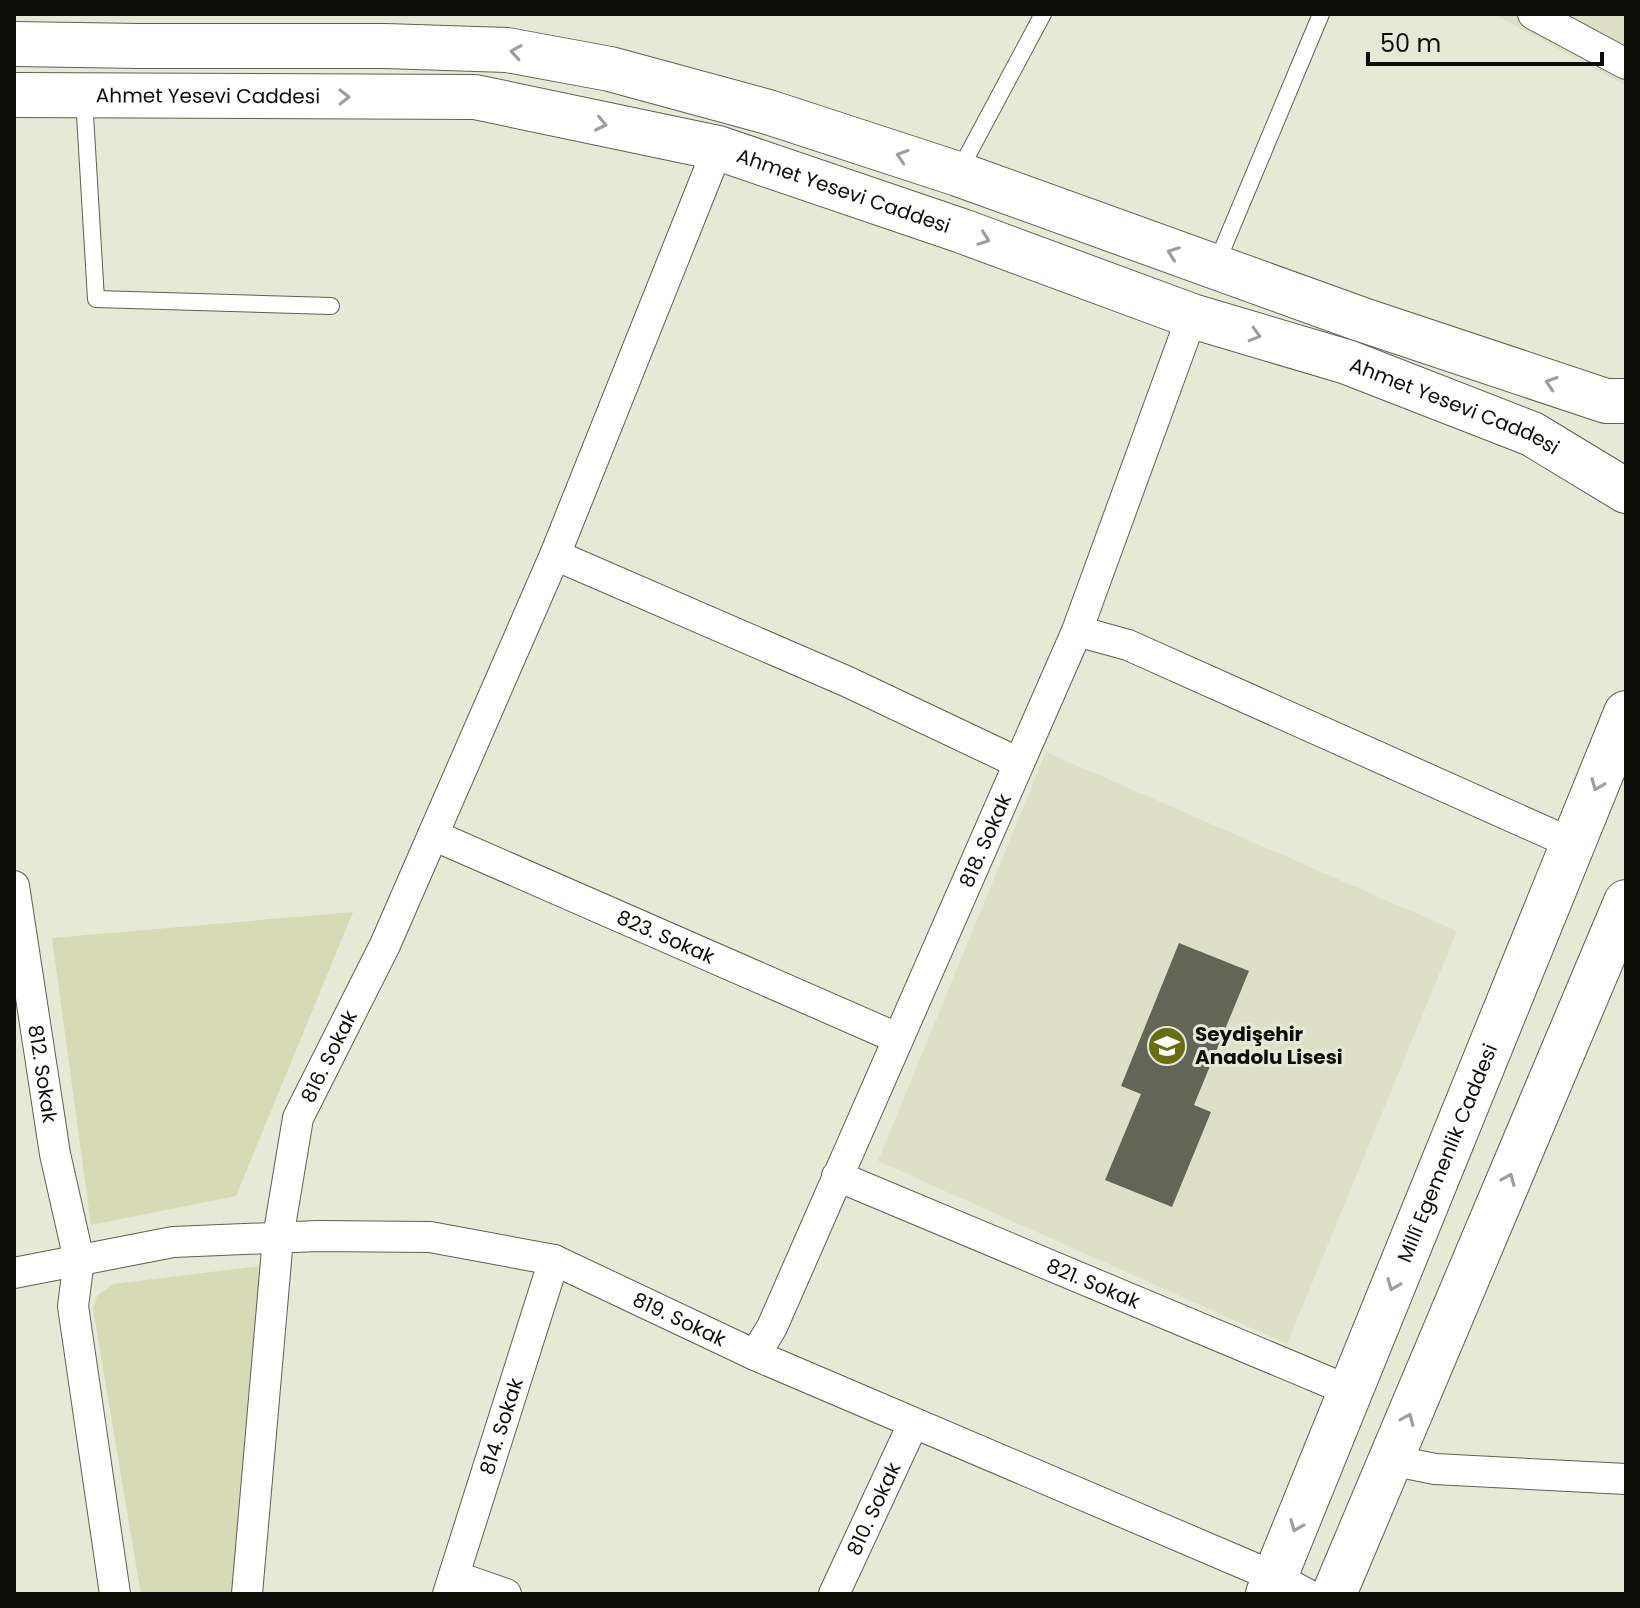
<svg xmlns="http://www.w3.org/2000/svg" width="1640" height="1608" font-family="Poppins,sans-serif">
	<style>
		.built { fill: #dde0c7 }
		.green { fill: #d6dab5 }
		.building { fill: #636556 }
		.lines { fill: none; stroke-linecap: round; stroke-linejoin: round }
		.lane-casing { stroke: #5e6051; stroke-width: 18 }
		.street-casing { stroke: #5e6051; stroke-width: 32 }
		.secondary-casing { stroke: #5e6051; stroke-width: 46 }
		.lane { stroke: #fff; stroke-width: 16 }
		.street { stroke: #fff; stroke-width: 30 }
		.secondary { stroke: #fff; stroke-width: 44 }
		.oneway { stroke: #9e9f9c }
		.labels { text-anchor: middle; stroke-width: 6; stroke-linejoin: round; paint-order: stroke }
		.street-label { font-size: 20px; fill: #0d0e08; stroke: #e7e9d7 }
		.poi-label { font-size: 20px; font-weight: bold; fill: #0d0e08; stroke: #e7e9d7; text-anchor: start }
	</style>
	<rect width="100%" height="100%" fill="#e7e9d7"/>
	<!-- built -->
	<g class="built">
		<polygon points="1494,14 1626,14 1626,86"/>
		<polygon points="1046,752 1457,931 1287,1344 878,1161"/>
	</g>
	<!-- green -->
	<g class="green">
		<polygon points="353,912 236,1196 91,1225 52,938"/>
		<polygon points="268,1265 232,1594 141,1594 93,1309 97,1296 113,1284"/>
	</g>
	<!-- building -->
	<polygon class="building" points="1179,943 1249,971 1194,1105 1211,1112 1172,1207 1105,1180 1141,1094 1121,1086"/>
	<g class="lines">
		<defs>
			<g id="lane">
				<polyline points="84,98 96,299 331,306"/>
				<polyline points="958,173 1043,14"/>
				<polyline points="1215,267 1321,14"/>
			</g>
			<g id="street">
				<polyline points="1533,14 1626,64"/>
				<polyline points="555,555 848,682 1019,763"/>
				<polyline points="1077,631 1128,645 1573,844"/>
				<path id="s1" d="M 433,835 L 897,1038"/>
				<path id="s2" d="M 14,886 L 55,1154 L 79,1260 L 73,1306 L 115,1594"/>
				<path id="s3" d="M 837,1176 L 1350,1391"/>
				<path id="s4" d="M 14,1273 L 173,1242 L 318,1236 L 430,1237 L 554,1260 L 755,1355 L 1275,1577 L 1307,1594"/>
				<path id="s5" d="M 755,1355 L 772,1327 L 1077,631 L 1192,316"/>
				<polyline points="1390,1460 1435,1469 1626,1479"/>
				<polyline points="454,1576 506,1594"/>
				<path id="s6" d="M 247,1594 L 278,1238 L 298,1118 L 385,945 L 555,555 L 718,148"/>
				<path id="s7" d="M 448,1594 L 554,1260"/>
				<path id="s8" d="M 834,1594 L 913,1424"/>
			</g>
			<g id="secondary">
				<polyline points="14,44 140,46 385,46 507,50 610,69 768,112 958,174 1360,319 1606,401 1626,401"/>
				<path id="s9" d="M 14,95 L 475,97 L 718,148 L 962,231 L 1192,316 L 1347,362 L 1532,434 L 1626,491"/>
				<path id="s10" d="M 1268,1594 L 1626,713"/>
				<polyline points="1334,1594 1626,902"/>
			</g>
		</defs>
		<!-- lane casing -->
		<use href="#lane" class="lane-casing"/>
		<!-- street casing -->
		<use href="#street" class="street-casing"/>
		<!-- secondary casing -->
		<use href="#secondary" class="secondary-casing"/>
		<!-- lane -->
		<use href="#lane" class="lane"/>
		<!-- street -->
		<use href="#street" class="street"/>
		<!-- secondary -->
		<use href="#secondary" class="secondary"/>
	</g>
	<!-- one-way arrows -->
	<defs><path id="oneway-chevron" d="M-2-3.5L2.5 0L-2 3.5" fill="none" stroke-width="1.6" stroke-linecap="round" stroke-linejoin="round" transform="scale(2)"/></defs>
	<g class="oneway">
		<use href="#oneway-chevron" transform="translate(516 52) rotate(-171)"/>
		<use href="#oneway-chevron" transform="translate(344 97)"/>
		<use href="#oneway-chevron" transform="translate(601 124) rotate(12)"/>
		<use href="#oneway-chevron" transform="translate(902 156) rotate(-162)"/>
		<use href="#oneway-chevron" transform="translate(984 239) rotate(20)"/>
		<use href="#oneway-chevron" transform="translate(1173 253) rotate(-160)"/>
		<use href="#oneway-chevron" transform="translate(1255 335) rotate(16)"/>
		<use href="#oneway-chevron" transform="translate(1551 383) rotate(-162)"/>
		<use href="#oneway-chevron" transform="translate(1597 785) rotate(112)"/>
		<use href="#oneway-chevron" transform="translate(1509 1179) rotate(-67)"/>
		<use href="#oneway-chevron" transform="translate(1393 1285) rotate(112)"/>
		<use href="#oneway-chevron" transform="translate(1408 1419) rotate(-67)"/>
		<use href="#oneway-chevron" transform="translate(1296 1526) rotate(112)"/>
	</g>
	<!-- icons -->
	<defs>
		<symbol id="school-disc" viewBox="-11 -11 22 22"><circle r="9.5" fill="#686d11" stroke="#e7e9d7"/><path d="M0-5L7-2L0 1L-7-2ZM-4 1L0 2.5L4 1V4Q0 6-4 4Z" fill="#fff"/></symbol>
	</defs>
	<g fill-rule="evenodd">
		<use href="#school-disc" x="1145" y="1024" width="44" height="44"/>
	</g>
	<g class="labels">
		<!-- street labels -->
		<g class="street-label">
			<text dy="7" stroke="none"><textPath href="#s9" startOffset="194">Ahmet Yesevi Caddesi</textPath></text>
			<text dy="7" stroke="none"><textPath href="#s9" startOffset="842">Ahmet Yesevi Caddesi</textPath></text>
			<text dy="7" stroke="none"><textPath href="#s9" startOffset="1490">Ahmet Yesevi Caddesi</textPath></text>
			<text dy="7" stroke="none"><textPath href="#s5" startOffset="564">818. Sokak</textPath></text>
			<text dy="7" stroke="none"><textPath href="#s1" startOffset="254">823. Sokak</textPath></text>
			<text dy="7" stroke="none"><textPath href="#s6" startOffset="548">816. Sokak</textPath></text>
			<text dy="7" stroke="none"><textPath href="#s2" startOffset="190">812. Sokak</textPath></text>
			<text dy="7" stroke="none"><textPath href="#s10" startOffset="476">Millî Egemenlik Caddesi</textPath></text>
			<text dy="7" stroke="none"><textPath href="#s3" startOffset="278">821. Sokak</textPath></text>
			<text dy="7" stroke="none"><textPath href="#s4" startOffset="684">819. Sokak</textPath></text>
			<text dy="7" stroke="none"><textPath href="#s7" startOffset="176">814. Sokak</textPath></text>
			<text dy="7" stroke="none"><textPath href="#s8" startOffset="94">810. Sokak</textPath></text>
		</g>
		<!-- poi labels -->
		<g class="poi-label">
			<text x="1195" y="1041">Seydişehir<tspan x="1195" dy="23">Anadolu Lisesi</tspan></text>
		</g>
	</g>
	<!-- border -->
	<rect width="1640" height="1608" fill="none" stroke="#0d0e08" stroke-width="32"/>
	<!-- scale -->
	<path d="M1368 52v12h234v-12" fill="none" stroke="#0d0e08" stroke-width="4"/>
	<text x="1380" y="52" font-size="24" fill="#0d0e08" stroke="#e7e9d7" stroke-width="6" paint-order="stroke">50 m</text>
</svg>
